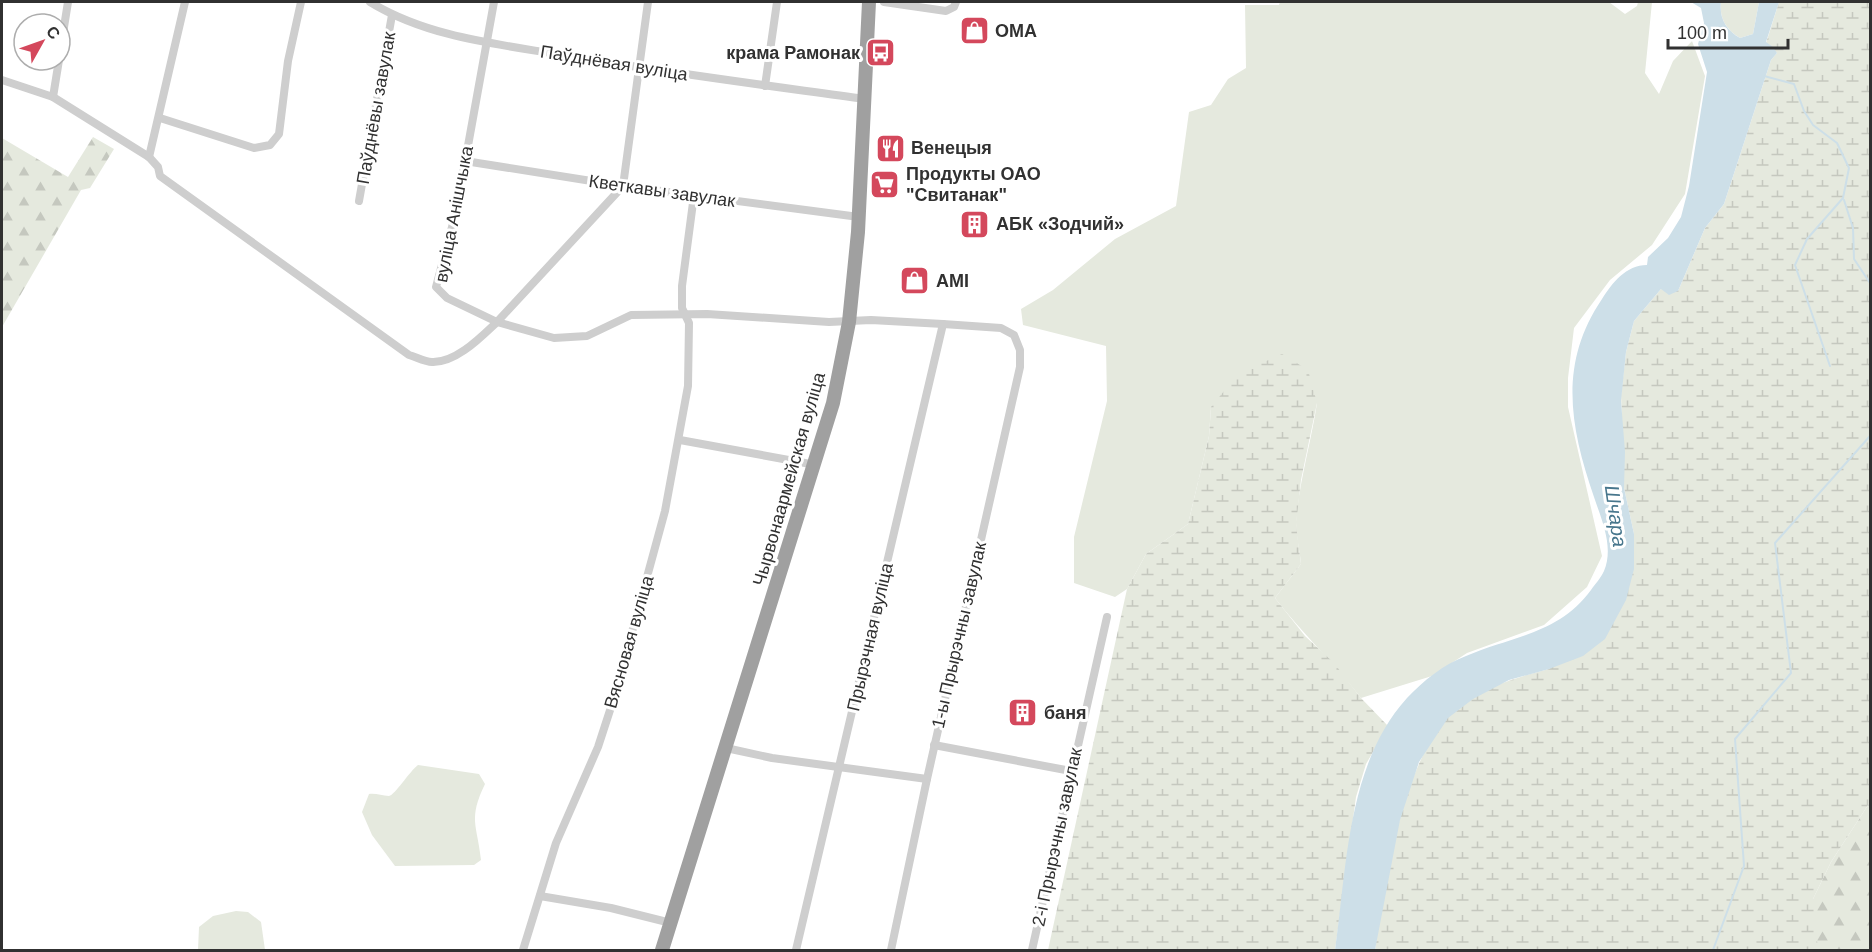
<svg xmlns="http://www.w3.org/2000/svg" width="1872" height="952" font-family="Arial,sans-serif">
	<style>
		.green { fill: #e5e9de }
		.forest { fill: url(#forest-firs) }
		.wetland { fill: url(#wetland-marsh) }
		.water { fill: #cddfe8 }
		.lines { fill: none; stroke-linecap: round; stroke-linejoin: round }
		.stream { stroke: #cddfe8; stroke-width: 2 }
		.minor { stroke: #cecece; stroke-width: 8 }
		.trunk { stroke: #a0a0a0; stroke-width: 14 }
		.labels { text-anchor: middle; stroke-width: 6; stroke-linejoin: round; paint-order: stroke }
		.poi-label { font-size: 18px; font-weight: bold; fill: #313131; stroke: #fff; text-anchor: start }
		.street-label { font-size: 18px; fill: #313131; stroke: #fff }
		.water-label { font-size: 20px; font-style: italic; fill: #47768c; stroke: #fff }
	</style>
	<defs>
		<pattern id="forest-firs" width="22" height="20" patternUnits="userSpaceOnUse" patternTransform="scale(1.5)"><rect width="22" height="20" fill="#e5e9de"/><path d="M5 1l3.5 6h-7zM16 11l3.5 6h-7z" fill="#c5c8bf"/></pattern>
		<pattern id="wetland-marsh" width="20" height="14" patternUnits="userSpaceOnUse" patternTransform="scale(1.5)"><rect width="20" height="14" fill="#e5e9de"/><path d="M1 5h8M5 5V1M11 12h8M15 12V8" fill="none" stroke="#c5c8bf"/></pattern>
	</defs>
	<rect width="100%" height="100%" fill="#fff"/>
	<!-- green -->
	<g class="green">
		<path d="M 1280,2 L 1609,2 L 1625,14 L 1637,6 L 1638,2 L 1652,2 L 1645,73 L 1659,94 L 1673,61 L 1692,41 L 1705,76 L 1685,194 L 1652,245 L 1610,280 L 1574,328 L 1568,378 L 1568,407 L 1602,556 L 1587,587 L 1544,625 L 1467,653 L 1432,676 L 1361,698 C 1334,663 1302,633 1275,598 L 1301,564 C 1300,551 1296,536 1296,522 C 1299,482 1311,443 1317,403 L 1211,407 L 1209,436 L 1188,524 L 1146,554 L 1127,589 L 1115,597 L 1074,583 L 1074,537 L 1107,401 L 1106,346 L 1023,325 L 1021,309 L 1053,290 L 1115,239 L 1176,206 L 1189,112 L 1211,105 L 1228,79 L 1246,68 L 1245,5 L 1279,5 Z"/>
		<path d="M 1721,2 L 1759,2 L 1753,34 L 1740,38 C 1726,30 1719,18 1721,2 Z"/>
		<path d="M 418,765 L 479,774 L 485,784 C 468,819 477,824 481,860 L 474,865 L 395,866 L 372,835 L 362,812 L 369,794 C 376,793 382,796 389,796 C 395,795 409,772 418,765 Z"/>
		<polygon points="236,911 248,912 261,922 265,950 198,950 199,927 213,916"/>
	</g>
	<!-- forest -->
	<g class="forest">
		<polygon points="93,137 114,149 90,188 81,190 2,327 2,138 68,177"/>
		<polygon points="1870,802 1870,950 1743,950 1813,899 1831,862"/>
	</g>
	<!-- wetland -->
	<g class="wetland">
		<path d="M 1779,2 L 1870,2 L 1870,802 L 1831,862 L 1813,899 L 1818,950 L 1375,950 C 1385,882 1401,770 1447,718 C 1472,690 1514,678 1549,669 L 1634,534 L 1624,488 L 1621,395 L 1626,352 L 1634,321 L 1661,289 L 1678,291 L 1705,228 L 1724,204 L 1771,60 L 1777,53 L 1766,43 Z"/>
		<polygon points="1282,354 1308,370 1317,403 1301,480 1296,525 1301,564 1275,598 1305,636 1334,663 1361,698 1388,726 1366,764 1356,797 1335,950 1048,950 1127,589 1146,554 1188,524 1209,436 1211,407 1229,385 1248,369"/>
	</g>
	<!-- water -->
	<path class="water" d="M 1691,2 L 1721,2 C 1719,18 1726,30 1740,38 L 1753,34 L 1759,2 L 1779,2 L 1766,42 L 1773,47 L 1777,53 L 1771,60 L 1724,204 L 1705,228 L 1678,291 L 1669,295 L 1661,289 L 1634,321 L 1626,352 L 1621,401 L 1625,452 L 1624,488 L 1634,534 L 1634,569 L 1626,600 L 1605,639 L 1583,656 L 1549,669 L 1509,680 L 1473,699 L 1448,718 L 1419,762 L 1400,820 L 1375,950 L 1335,950 C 1347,867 1347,764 1407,698 C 1423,681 1444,664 1466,656 C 1512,636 1559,634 1591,590 C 1595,584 1601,578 1604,571 C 1614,547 1602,521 1594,497 C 1570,427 1558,364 1602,299 C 1612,283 1626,265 1647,265 L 1648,257 L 1668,238 L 1681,217 L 1689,186 L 1707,72 L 1698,44 L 1704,23 L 1701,8 Z"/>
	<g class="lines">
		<!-- stream -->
		<g class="stream">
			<polyline points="1764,76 1794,84 1804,111 1813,125 1837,143 1849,168 1843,198 1807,239 1795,265 1830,366"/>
			<polyline points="1844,200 1853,228 1854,259 1870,283"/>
			<polyline points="1713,950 1744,866 1735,739 1791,673 1775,543 1870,436"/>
		</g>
		<!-- minor -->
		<g class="minor">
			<path d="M 370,2 C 427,37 497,44 562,55 C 663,72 764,85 865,99"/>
			<polyline points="494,2 456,212 436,287 447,298 497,322 554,338 587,336 631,315 707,314 829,322 871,320 943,324 1001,328 1014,335 1020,350 1020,367 927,779 891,950"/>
			<polyline points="884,2 946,11 954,7 956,2"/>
			<polyline points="60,52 68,2"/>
			<path d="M 2,80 L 53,97 L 149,157 L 158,167 L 160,176 L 409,355 C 416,357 425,362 432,362 C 456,363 481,337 497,322 L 623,186 L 648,2"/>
			<polyline points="765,86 777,2"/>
			<polyline points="53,97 59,60"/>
			<polyline points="160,118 254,148 270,145 279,134 288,61 301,2"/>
			<polyline points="149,157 185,2"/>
			<polyline points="465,161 623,186 859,217"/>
			<polyline points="359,201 392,15"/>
			<polyline points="680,440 816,465"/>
			<polyline points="934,745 1071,771"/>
			<polyline points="726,748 772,758 927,779"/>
			<polyline points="540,896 611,908 671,923"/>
			<polyline points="523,950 556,843 598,747 614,698 665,511 688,386 689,323 682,308 682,286 694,195"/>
			<polyline points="796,950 943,324"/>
			<polyline points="1032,950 1107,617"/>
		</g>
		<!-- trunk -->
		<polyline class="trunk" points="662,950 833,403 849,322 858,232 869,2"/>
	</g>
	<!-- icons -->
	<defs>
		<symbol id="shop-square" viewBox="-11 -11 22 22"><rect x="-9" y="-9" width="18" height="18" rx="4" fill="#d4485c" stroke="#fff"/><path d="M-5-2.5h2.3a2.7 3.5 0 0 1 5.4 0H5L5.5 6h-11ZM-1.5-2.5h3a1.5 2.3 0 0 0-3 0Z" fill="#fff"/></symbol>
		<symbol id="bus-square" viewBox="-11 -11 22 22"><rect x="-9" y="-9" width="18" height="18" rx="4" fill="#d4485c" stroke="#fff"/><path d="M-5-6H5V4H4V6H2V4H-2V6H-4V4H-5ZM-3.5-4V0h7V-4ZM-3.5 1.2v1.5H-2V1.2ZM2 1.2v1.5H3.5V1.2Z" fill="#fff"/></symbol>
		<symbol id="restaurant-square" viewBox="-11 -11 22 22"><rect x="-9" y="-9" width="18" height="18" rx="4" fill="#d4485c" stroke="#fff"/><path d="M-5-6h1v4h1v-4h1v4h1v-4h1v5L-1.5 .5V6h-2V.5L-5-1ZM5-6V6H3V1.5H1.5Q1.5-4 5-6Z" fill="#fff"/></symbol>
		<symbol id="supermarket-square" viewBox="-11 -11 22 22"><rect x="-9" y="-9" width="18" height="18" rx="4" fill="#d4485c" stroke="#fff"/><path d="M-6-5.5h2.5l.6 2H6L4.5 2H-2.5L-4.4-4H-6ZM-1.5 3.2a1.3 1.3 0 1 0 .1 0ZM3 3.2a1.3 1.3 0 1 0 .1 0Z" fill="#fff"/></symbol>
		<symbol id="building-square" viewBox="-11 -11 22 22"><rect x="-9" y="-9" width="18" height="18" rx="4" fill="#d4485c" stroke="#fff"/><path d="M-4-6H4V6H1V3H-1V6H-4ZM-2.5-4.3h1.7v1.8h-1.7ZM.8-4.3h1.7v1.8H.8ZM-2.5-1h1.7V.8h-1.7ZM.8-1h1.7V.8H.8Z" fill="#fff"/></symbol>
	</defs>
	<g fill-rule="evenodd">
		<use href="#shop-square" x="958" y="14" width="33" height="33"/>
		<use href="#bus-square" x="864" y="36" width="33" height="33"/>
		<use href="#restaurant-square" x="874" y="132" width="33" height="33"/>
		<use href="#supermarket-square" x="868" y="168" width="33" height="33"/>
		<use href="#building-square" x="958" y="208" width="33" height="33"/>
		<use href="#shop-square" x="898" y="264" width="33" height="33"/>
		<use href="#building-square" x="1006" y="696" width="33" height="33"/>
	</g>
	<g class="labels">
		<!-- poi labels -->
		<g class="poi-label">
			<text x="995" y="37">ОМА</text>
			<text x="860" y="59" text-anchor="end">крама Рамонак</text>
			<text x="911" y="154">Венецыя</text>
			<text x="906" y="180">Продукты ОАО<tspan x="906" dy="21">"Свитанак"</tspan></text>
			<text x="996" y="230">АБК «Зодчий»</text>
			<text x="936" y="287">AMI</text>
			<text x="1044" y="719">баня</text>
		</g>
		<!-- street labels -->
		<g class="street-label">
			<text transform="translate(614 63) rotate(9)" y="6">Паўднёвая вуліца</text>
			<text transform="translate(376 108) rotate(-80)" y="6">Паўднёвы завулак</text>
			<text transform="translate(662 191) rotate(8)" y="6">Кветкавы завулак</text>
			<text transform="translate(454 214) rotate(-79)" y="6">вуліца Анішчыка</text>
			<text transform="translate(789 479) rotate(-74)" y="6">Чырвонаармейская вуліца</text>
			<text transform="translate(959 635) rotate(-77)" y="6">1-ы Прырэчны завулак</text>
			<text transform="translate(870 637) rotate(-77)" y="6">Прырэчная вуліца</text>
			<text transform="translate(629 642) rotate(-74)" y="6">Вясновая вуліца</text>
			<text transform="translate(1057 837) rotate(-78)" y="6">2-і Прырэчны завулак</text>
		</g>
		<!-- water labels -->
		<g class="water-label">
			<text transform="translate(1616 516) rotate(82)" y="7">Шчара</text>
		</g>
	</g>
	<!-- border -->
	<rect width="1872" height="952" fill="none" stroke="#313131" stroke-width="6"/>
	<!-- north arrow -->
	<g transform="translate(42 42) rotate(50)"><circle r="28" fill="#ffffff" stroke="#adadad" stroke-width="1.5"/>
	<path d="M0-4.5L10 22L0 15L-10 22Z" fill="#d4485c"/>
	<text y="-9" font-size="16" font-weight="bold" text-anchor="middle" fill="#313131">С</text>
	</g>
	<!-- scale -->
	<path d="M1668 39v9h120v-9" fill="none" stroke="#313131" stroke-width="3"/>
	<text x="1677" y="39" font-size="18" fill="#313131" stroke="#ffffff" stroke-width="4.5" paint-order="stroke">100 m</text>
</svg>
